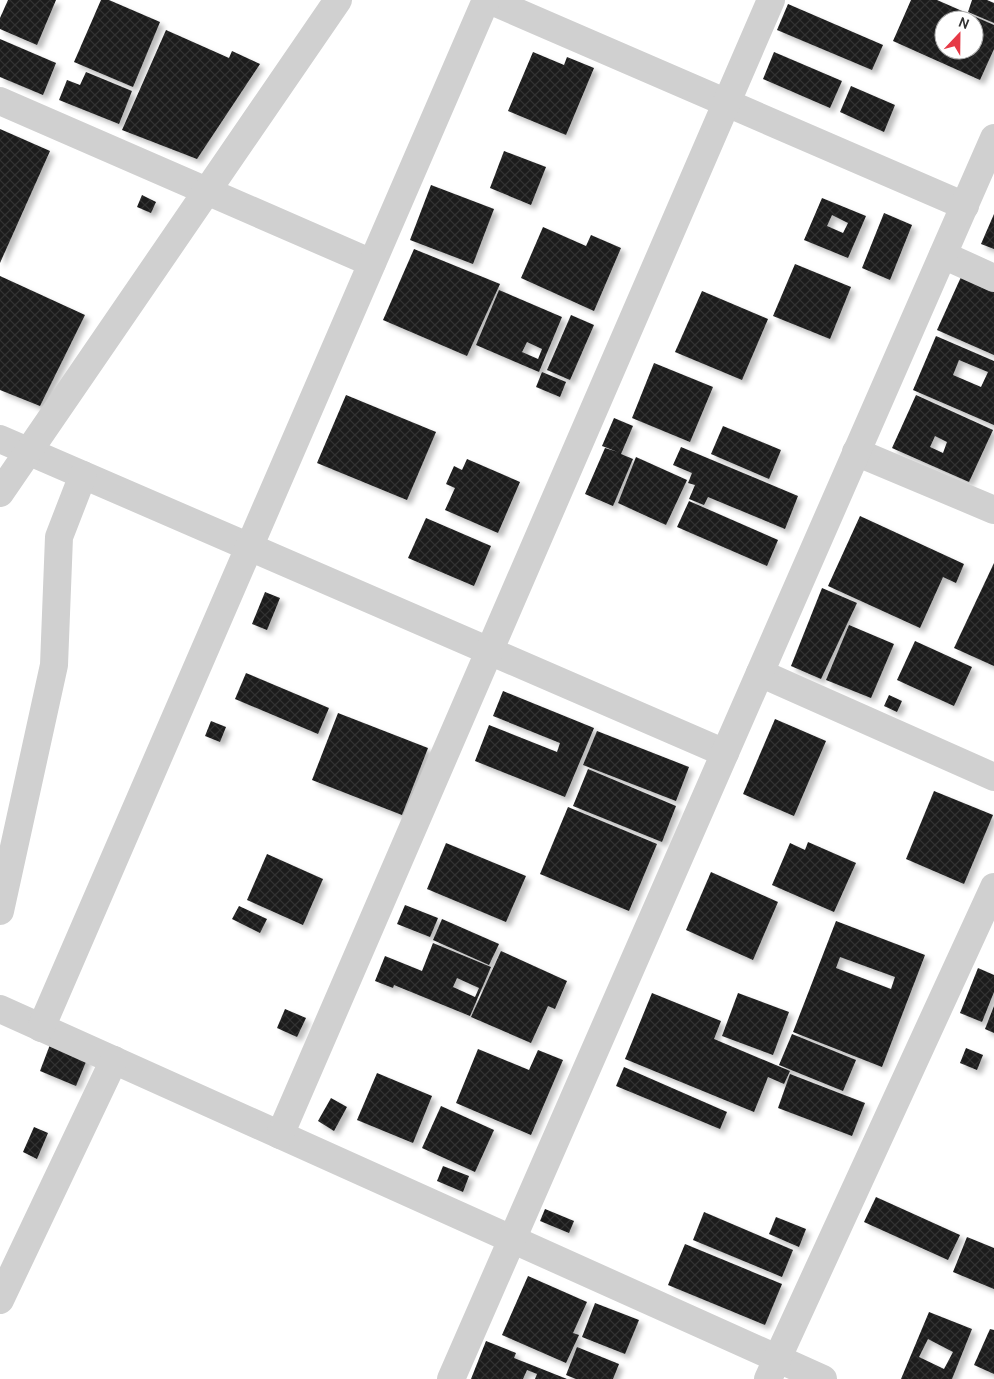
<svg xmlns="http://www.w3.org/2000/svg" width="994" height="1379" font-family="Cabin,sans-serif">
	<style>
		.building { fill: url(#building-cross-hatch); fill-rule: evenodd; filter: url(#shadow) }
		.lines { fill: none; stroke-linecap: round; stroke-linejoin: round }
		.minor { stroke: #d0d0d0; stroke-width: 28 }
	</style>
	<defs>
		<pattern id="building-cross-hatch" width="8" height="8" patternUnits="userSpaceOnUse" patternTransform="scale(1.25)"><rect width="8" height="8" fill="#1a1a1a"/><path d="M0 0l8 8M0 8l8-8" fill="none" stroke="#333"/></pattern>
		<filter id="shadow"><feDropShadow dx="4.5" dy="4.5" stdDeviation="2.5" flood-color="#0004"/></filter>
	</defs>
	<rect width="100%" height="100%" fill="#fff"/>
	<!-- building -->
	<g class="building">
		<polygon points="8,0 56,0 37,45 0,29 0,18"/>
		<polygon points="101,0 109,0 160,22 133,87 74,62"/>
		<path d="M 911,0 L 937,0 L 994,25 L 994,49 L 980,80 L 893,41 ZM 944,20 L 974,20 L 974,50 L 944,50 Z"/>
		<polygon points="972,0 987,0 994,3 994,23 968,12"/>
		<polygon points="788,4 883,45 872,70 777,30"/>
		<polygon points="166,30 229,58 232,51 260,64 197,159 122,130"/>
		<polygon points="0,39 56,63 43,95 0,77"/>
		<polygon points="533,52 564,65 567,57 594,68 566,135 508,111"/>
		<polygon points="774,52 842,81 830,108 763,79"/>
		<polygon points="86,72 132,91 119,124 59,100 67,80 80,85"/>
		<polygon points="851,86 895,105 884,132 840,112"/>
		<polygon points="0,129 50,151 0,263"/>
		<polygon points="504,151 546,167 531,205 490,188"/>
		<polygon points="431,185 494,209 473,264 410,240"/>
		<polygon points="142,195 156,202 151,213 137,207"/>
		<path d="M 822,198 L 866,216 L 848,258 L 804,240 ZM 832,215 L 848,223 L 843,233 L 827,226 Z"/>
		<polygon points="884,213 912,225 890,280 862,268"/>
		<polygon points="994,214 994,249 981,244"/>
		<polygon points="543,227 586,246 591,235 621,248 594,311 521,278"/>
		<polygon points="414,249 500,284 467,356 383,320"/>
		<polygon points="795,264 851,287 830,339 773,316"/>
		<polygon points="0,276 85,315 40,406 0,390"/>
		<polygon points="961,277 994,291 994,355 937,330"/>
		<path d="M 499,290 L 562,317 L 539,372 L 476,345 ZM 527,342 L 542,349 L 538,359 L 522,352 Z"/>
		<polygon points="702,291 768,319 742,380 675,352"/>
		<polygon points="571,315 594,325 570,380 547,370"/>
		<path d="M 936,336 L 994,361 L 994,425 L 913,390 ZM 959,360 L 988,372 L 981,387 L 953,375 Z"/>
		<polygon points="654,363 713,387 690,442 632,418"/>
		<polygon points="542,372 566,382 560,397 536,387"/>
		<polygon points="346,395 436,432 407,500 317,463"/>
		<path d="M 916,395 L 993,430 L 969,482 L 892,448 ZM 935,436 L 947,442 L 943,453 L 930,447 Z"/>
		<polygon points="614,418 633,426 621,454 633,459 613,506 585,494 605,448 618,452 602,446"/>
		<polygon points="723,426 781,450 769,479 711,454"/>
		<polygon points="681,447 798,496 785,529 708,497 704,505 689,499 695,485 688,483 692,473 673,465"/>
		<polygon points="636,457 687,480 666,525 618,503"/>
		<polygon points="467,459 520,482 498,533 445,510 455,488 446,484 454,466 462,470"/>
		<polygon points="689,501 778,540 767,566 677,527"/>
		<polygon points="860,516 964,564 956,583 943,577 920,628 828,586"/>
		<polygon points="426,518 491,546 474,586 408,558"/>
		<polygon points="994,563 994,666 954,648"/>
		<polygon points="822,588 857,603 821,679 791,666"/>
		<polygon points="265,592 280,598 267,630 252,624"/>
		<polygon points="849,625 894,644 871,698 826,680"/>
		<polygon points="915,641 972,667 954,706 897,680"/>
		<polygon points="246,673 329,708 318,734 235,699"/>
		<polygon points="503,691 594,728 565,797 475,761 489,725 557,752 560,743 493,716"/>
		<polygon points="889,695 902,701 897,712 884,706"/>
		<polygon points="338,713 428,748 402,815 312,780"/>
		<polygon points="775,719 826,741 794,816 743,794"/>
		<polygon points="211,721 226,727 220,742 205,736"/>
		<polygon points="597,731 689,767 676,801 583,765"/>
		<polygon points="588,769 676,806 662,842 573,806"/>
		<polygon points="934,791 993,815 964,884 906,859"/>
		<polygon points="568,807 657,844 629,911 540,874"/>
		<polygon points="808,842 856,863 834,912 772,885 790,843 805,850"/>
		<polygon points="446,843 526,876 506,922 427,889"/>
		<polygon points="267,854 323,879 303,925 247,900"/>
		<polygon points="711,872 778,902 753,960 686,930"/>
		<polygon points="405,905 438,918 430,937 397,924"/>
		<polygon points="239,906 267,919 260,933 232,919"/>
		<polygon points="442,919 499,944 489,965 433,940"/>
		<path d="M 836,921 L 925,955 L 882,1067 L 793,1032 ZM 840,957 L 895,977 L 891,989 L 836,968 Z"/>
		<path d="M 433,943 L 491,967 L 470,1016 L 394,985 L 393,988 L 375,981 L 385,956 L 422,971 ZM 457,978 L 479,988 L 475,997 L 453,987 Z"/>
		<polygon points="501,951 567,981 555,1009 548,1006 531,1043 471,1017"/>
		<polygon points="978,968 994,975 994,992 982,1022 960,1013"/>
		<polygon points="652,993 721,1021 714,1039 790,1071 784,1084 768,1077 754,1112 625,1059"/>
		<polygon points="738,993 789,1012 773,1055 722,1036"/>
		<polygon points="994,1006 994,1033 985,1029"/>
		<polygon points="285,1009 306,1018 297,1037 277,1028"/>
		<polygon points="792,1034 856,1060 843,1091 779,1065"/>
		<polygon points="51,1042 88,1057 76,1086 40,1071"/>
		<polygon points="966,1048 983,1055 977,1070 960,1063"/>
		<polygon points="478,1049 529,1070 538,1050 563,1060 531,1135 456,1103"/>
		<polygon points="624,1067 727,1112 720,1129 616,1086"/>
		<polygon points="377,1073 432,1096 413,1143 357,1120"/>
		<polygon points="790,1074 865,1103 852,1136 778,1108"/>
		<polygon points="331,1098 347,1107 334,1131 318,1121"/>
		<polygon points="441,1106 494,1130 475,1172 422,1148"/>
		<polygon points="34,1127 48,1133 37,1159 23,1152"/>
		<polygon points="443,1166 469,1176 463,1192 437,1181"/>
		<polygon points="876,1197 960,1235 948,1260 864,1222"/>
		<polygon points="545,1209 574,1221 569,1233 540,1221"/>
		<polygon points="704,1212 793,1250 782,1277 693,1240"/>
		<polygon points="776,1217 806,1229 799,1247 769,1234"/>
		<polygon points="967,1237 994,1248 994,1289 953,1272"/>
		<polygon points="685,1244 782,1284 765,1325 668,1285"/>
		<polygon points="528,1276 587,1302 573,1333 579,1335 566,1363 502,1335"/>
		<polygon points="595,1303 639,1320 625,1354 582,1337"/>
		<path d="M 929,1312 L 972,1329 L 952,1379 L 901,1379 ZM 928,1339 L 953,1352 L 944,1369 L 919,1357 Z"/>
		<polygon points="990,1329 994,1330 994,1374 974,1365"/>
		<polygon points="486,1341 516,1353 514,1358 567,1379 535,1379 537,1374 527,1370 523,1379 471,1379"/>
		<polygon points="577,1347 619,1364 613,1379 576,1379 566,1375"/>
	</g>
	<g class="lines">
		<!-- minor -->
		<g class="minor">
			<polyline points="489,0 965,206"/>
			<polyline points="0,101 372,263"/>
			<polyline points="943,255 994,278"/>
			<polyline points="0,439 725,753"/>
			<polyline points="856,452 994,510"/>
			<polyline points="0,493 338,0"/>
			<polyline points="760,673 994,777"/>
			<polyline points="0,911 54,665 59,537 83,475"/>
			<polyline points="0,1009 823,1379"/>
			<polyline points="41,1028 486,0"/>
			<polyline points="280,1135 771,0"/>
			<polyline points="0,1300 114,1060"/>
			<polyline points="451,1379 994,138"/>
			<polyline points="768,1379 994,887"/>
		</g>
	</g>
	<!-- north arrow -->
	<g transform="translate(959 35) rotate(22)"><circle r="24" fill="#ffffff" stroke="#adadad"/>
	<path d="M0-4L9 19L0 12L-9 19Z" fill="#e63946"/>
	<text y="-8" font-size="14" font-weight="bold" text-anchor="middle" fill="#333333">N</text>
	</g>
</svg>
